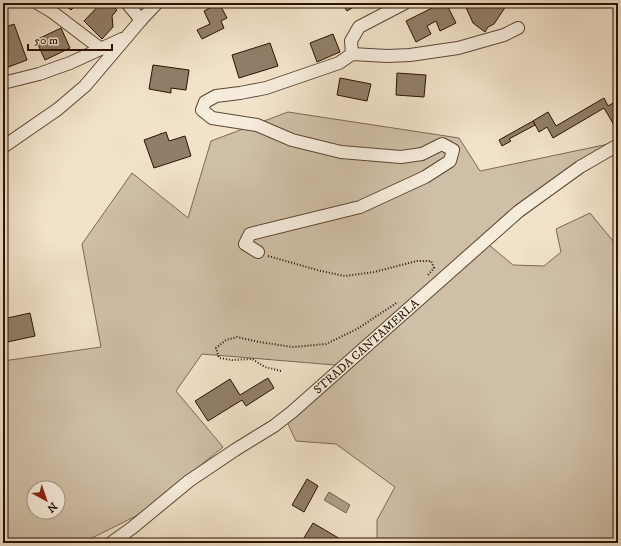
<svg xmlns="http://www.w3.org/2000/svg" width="621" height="546" font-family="'IM FELL DW Pica',serif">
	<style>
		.green { fill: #cfbfa7; stroke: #7c6854; fill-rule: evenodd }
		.water { fill: #ad9b85; stroke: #796450 }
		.building { fill: #917e69; stroke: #2a1200 }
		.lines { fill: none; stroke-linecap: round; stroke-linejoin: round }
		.minor-casing { stroke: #5c4632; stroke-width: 14 }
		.path { stroke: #2a1200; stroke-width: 2; stroke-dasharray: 1 2; stroke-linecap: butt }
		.minor { stroke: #f6ecdc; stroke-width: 12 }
		.labels { text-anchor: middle; stroke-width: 3; stroke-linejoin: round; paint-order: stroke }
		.street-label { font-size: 12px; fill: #2a1200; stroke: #f6ecdc }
	</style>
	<rect width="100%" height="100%" fill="#f1e2c9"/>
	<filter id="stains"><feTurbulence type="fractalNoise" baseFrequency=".005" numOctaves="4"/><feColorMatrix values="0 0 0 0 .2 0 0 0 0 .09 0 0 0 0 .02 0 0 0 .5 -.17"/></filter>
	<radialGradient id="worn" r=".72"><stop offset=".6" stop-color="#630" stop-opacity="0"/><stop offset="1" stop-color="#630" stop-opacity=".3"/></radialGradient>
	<!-- green -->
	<path class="green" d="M 288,112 L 459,138 L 480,171 L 618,142 L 618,151 L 561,186 L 488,244 L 513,265 L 544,266 L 561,252 L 556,229 L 590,213 L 618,247 L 618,543 L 377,543 L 377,520 L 395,487 L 336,444 L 296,441 L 287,422 L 347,366 L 202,354 L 176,391 L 223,447 L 142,513 L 82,543 L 3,543 L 3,361 L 101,347 L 82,244 L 132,173 L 188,218 L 211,141 ZM 34,488 L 58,488 L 58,512 L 34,512 Z"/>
	<!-- water -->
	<polygon class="water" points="329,492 350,505 346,513 324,500"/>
	<!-- building -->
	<g class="building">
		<polygon points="63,3 78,3 71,10"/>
		<polygon points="101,3 110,3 117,10 112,16 113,27 102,39 84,21"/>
		<polygon points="219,3 227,18 221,21 224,28 202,39 197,30 210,24 204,11"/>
		<polygon points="342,3 360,3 347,11"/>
		<polygon points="442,3 446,3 456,23 440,31 436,21 427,26 431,34 416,42 406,21"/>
		<polygon points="464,3 499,3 506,6 494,24 488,27 485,32 473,23"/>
		<polygon points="14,24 27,60 3,69 3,28"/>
		<polygon points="61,28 70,48 45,60 36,40"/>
		<polygon points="333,34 340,52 317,62 310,43"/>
		<polygon points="270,43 278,66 239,78 232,55"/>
		<polygon points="153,65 189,70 186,90 171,88 171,93 149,89"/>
		<polygon points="397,73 426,75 424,97 396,95"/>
		<polygon points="340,78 371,84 367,101 337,95"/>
		<polygon points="604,98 608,106 618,100 618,123 614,125 604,108 553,138 547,127 539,132 533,121 548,112 556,126"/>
		<polygon points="533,121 535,125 509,139 511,141 502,146 499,140"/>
		<polygon points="166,132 169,141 185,136 191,156 154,168 144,140"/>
		<polygon points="30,313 35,336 3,343 3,319"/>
		<polygon points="268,378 274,388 246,406 242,400 208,421 195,401 230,379 240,395"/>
		<polygon points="307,479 318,486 304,512 292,505"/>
		<polygon points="313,523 347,543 306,543 302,541"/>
	</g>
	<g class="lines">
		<defs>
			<g id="minor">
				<polyline points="37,3 51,11 101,49"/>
				<polyline points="127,3 141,20"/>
				<polyline points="352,54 351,41 359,27 405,3"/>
				<polyline points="3,83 39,74 70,63 122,39"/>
				<polyline points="3,147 58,109 85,86 141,20 157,3"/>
				<polyline points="258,252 245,244 250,234 360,207 425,177 450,161 453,150 442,144 422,154 401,157 341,152 292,140 257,125 212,118 202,110 205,102 216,96 240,93 266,88 339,63 352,54 387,56 410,55 458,48 504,35 518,28"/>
				<path id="s1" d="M 111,543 L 132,528 L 189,481 L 235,450 L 274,426 L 292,412 L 519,211 L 580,167 L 618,145"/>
			</g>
		</defs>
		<!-- minor casing -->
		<use href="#minor" class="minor-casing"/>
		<!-- path -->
		<g class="path">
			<polyline points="268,256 321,271 345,276 374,272 417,261 431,261 434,268 428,275"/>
			<polyline points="281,371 265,367 252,359 232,360 219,358 216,348 226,340 237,337 259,342 293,347 326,344 357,329 398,302"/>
		</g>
		<!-- minor -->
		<use href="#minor" class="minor"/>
	</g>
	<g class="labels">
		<!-- street labels -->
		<g class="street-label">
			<text dy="4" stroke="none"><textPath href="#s1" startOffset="323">STRADA CANTAMERLA</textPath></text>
		</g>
	</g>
	<!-- margin -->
	<rect width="621" height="546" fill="none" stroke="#f1e2c9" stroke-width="16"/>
	<rect x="4" y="4" width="613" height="538" fill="none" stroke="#2a1200" stroke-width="2"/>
	<rect x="8" y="8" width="605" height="530" fill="none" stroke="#2a1200"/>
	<!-- north arrow -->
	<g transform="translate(46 500) rotate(140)"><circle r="19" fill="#f6ecdc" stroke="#a49584"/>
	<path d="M0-3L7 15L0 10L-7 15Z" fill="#8f2418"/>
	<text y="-6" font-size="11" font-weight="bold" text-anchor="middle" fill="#2a1200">N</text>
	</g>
	<!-- scale -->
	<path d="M28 44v6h84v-6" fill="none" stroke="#2a1200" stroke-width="2"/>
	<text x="34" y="44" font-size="12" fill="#2a1200" stroke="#f6ecdc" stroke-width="3" paint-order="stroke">50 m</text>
	<rect width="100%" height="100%" filter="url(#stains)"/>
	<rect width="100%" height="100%" fill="url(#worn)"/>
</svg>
